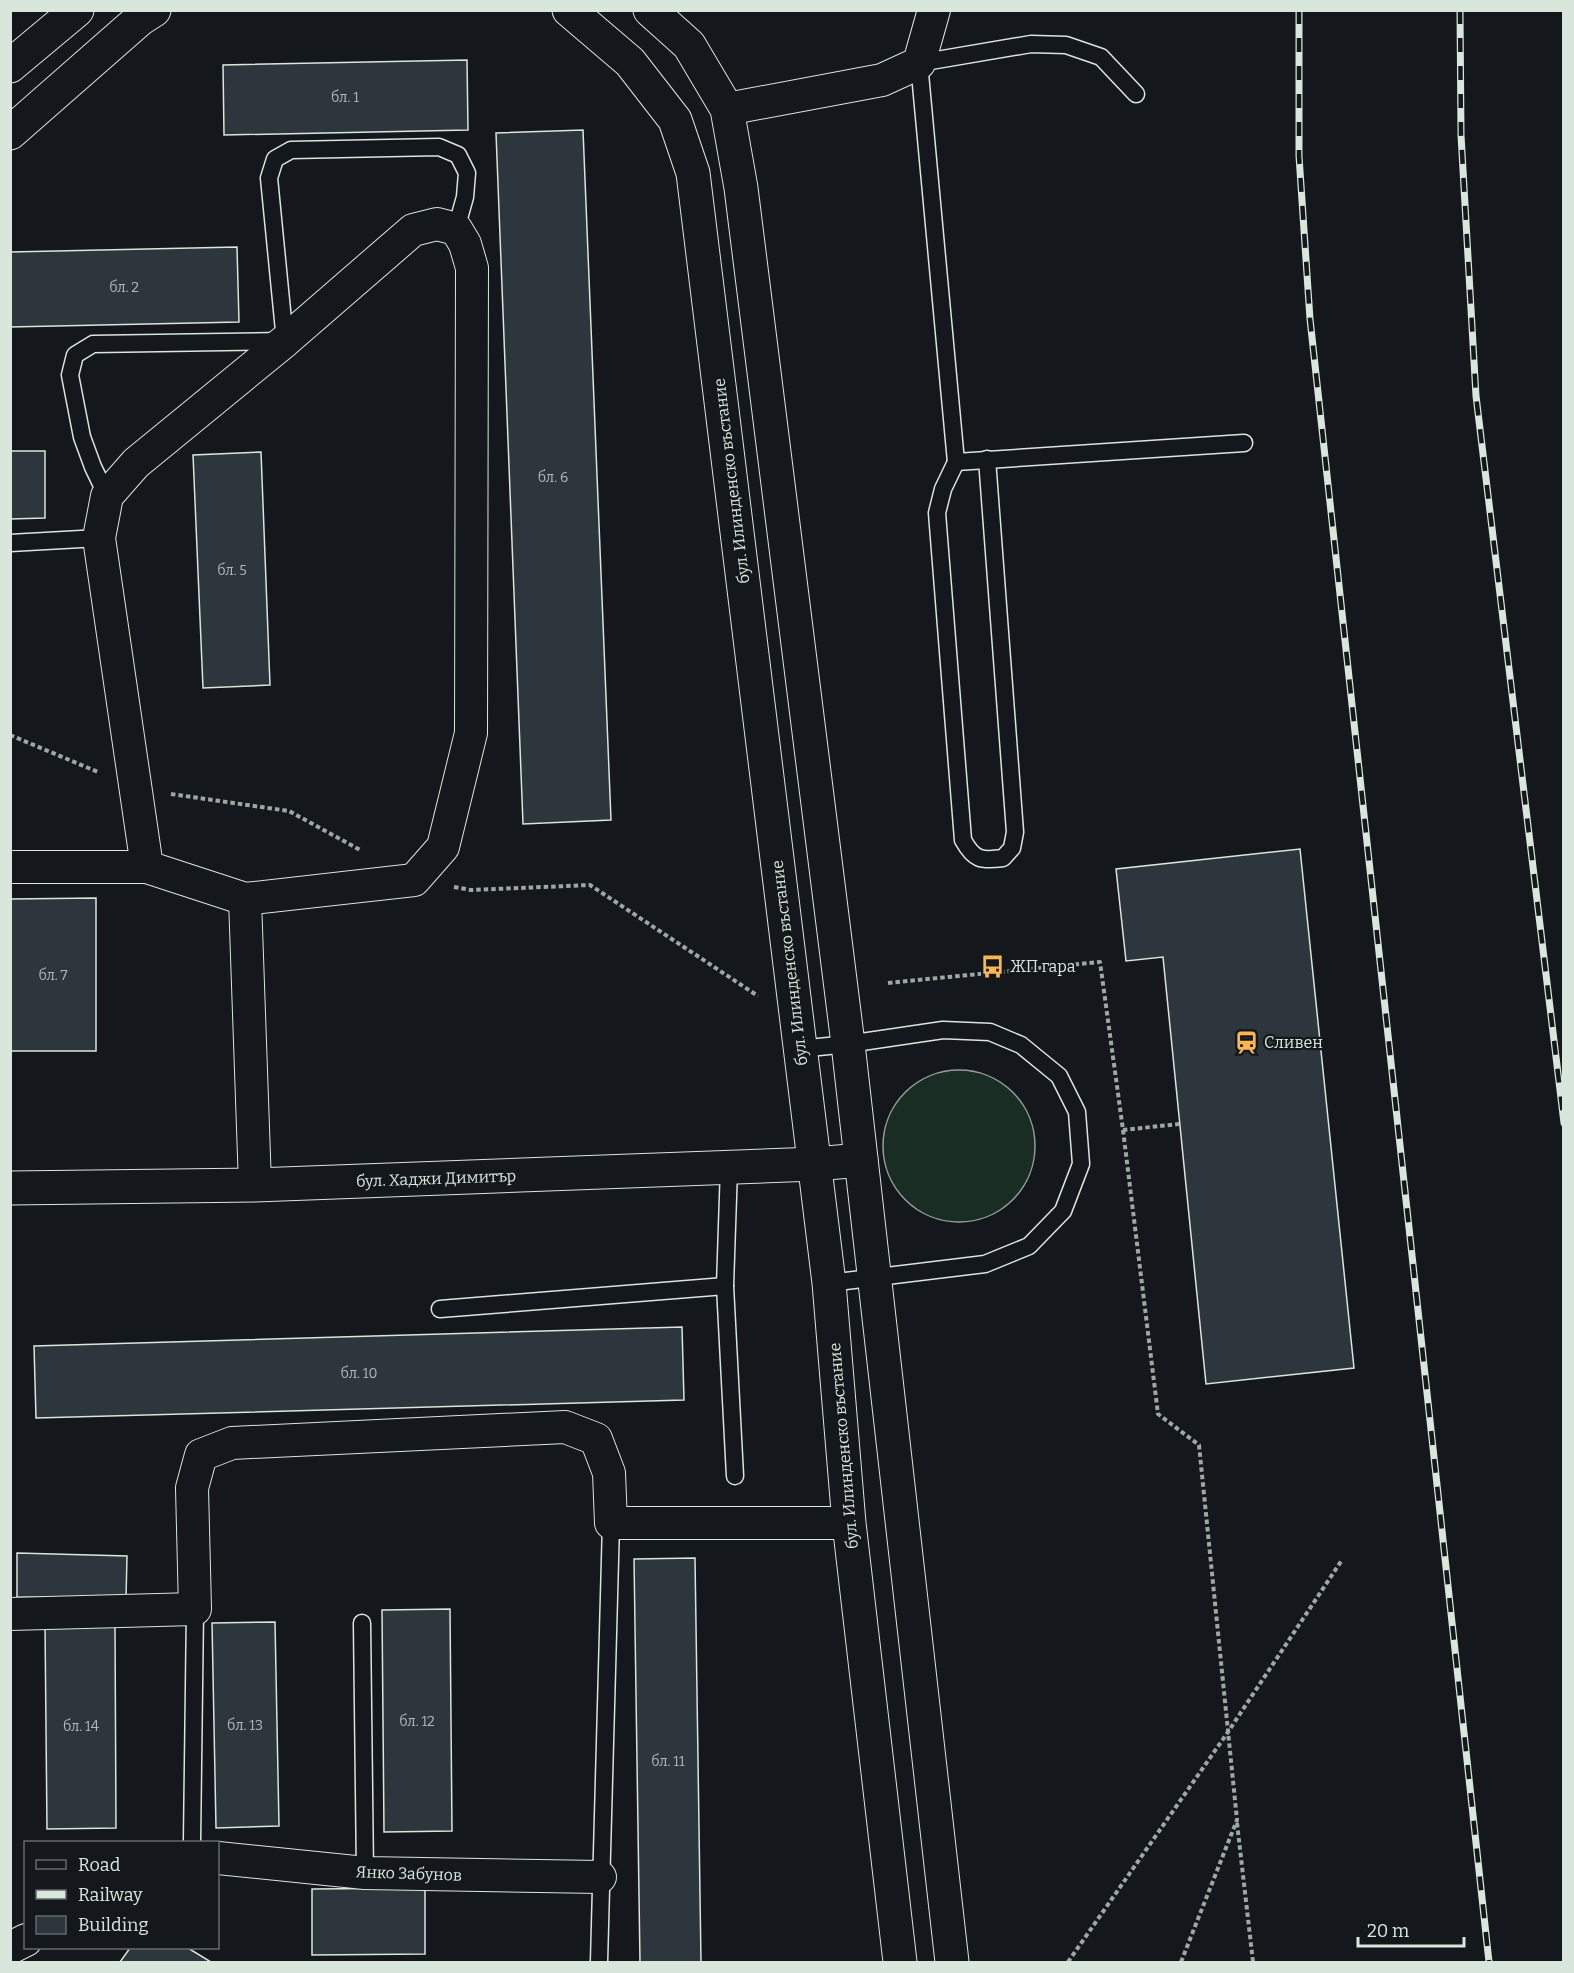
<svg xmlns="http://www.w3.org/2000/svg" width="1574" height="1973" font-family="Bitter,serif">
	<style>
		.green { fill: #1a2d24; stroke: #939e99; stroke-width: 1.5 }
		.building { fill: #2c363c; stroke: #d8e6dc; stroke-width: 1.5 }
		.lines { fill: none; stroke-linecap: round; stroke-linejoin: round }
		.service-casing { stroke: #d8e6dc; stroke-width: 19 }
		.minor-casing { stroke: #d8e6dc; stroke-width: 34 }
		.tertiary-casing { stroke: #d8e6dc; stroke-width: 35 }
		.secondary-casing { stroke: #d8e6dc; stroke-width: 35 }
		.path { stroke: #9da8a2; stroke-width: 4; stroke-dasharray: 4.5 3; stroke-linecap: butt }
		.service { stroke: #14181c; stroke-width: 16 }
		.minor { stroke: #14181c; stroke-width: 32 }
		.tertiary { stroke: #14181c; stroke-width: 33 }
		.secondary { stroke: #14181c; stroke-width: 33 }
		.rail-casing { stroke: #d8e6dc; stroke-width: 7 }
		.rail { stroke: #14181c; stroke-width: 4.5; stroke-dasharray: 14; stroke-linecap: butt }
		.labels { text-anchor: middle; stroke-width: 4.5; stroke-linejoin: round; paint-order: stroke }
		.number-label { font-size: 14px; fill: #adbab4 }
		.street-label { font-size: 16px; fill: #d8e6dc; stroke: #14181c }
		.poi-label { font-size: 16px; fill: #d8e6dc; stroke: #14181c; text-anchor: start }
	</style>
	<rect width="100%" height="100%" fill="#14181c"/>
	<!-- green -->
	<circle class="green" cx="959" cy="1146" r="76"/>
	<!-- building -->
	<g class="building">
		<polygon points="467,60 468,130 224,135 223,65"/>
		<polygon points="583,130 611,820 523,824 496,133"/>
		<polygon points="237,247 239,322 10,327 10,252"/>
		<polygon points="10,451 45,451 45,518 10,519"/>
		<polygon points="261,452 270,685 203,688 193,455"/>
		<polygon points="1300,849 1354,1368 1206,1384 1163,957 1126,961 1116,869"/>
		<polygon points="96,898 96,1051 10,1051 10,899"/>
		<polygon points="682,1327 684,1400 36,1418 34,1346"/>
		<polygon points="17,1553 127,1556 126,1599 17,1597"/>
		<polygon points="695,1558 701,1962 640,1962 634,1559"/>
		<polygon points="450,1609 452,1831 384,1832 382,1610"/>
		<polygon points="275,1622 279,1826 216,1828 212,1623"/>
		<polygon points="115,1623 116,1828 47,1829 45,1624"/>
		<polygon points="425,1888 425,1954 312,1955 312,1889"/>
		<polygon points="130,1948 188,1948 211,1962 120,1962"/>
	</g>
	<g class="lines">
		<defs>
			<g id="service">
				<path d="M 987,459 L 1015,832 L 1012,848 L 1003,858 C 981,861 974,860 963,840 L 937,513 L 943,489 L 956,462 L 919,63 L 1031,44 L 1066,45 L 1101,57 L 1136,94"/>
				<polyline points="956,462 1244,443"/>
				<polyline points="107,496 93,467 82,437 70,375 75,355 93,344 285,341 269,178 275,159 291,150 439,147 458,155 467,173 465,197 456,229"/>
				<polyline points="10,543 99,538"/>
				<polyline points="799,1049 848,1044 943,1030 990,1032 1021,1045 1059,1076 1077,1112 1081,1164 1063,1211 1029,1246 985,1264 829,1283"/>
				<polyline points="729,1167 725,1286 735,1476"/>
				<polyline points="440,1309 725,1286"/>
				<polyline points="362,1623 365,1873"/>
				<polyline points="192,1842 195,1609"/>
				<polyline points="599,1962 611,1523"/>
			</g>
			<g id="minor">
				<polyline points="727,109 882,80 919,63 934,10"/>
				<polyline points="10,867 147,867 99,538 107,496 136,463 285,341 413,230 437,224 456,229 465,244 472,268 471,733 443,847 414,880 245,899 147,867"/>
				<polyline points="245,899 255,1185"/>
				<polyline points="10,1614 195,1609 192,1488 201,1455 232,1443 565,1427 596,1439 609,1473 611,1523 849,1523"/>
				<polyline points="218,1858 365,1873 600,1877"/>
				<polyline points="10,1948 26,1940"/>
			</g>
			<polyline id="tertiary" points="10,1188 255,1185 815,1164 861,1160"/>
			<g id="secondary">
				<polyline points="569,10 630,62 675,120 693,173 829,1283 849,1523 900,1962"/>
				<polyline points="650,10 689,45 727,109 741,188 848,1044 952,1962"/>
				<polyline points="10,66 77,10"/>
				<polyline points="10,133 140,19 154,10"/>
			</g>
		</defs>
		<!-- service casing -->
		<use href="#service" class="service-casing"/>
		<!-- minor casing -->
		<use href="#minor" class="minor-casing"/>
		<!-- tertiary casing -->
		<use href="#tertiary" class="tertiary-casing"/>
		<!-- secondary casing -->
		<use href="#secondary" class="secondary-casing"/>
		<!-- path -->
		<g class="path">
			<polyline points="10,735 98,772"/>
			<polyline points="171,794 289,811 362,851"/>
			<polyline points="454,887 471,890 590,885 758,996"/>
			<polyline points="888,983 1100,962 1123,1130 1179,1124"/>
			<polyline points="1123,1130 1158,1414 1199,1445 1237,1820 1181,1962"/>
			<polyline points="1237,1823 1253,1962"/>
			<polyline points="1068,1962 1228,1732 1342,1560"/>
		</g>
		<!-- service -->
		<use href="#service" class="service"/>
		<!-- minor -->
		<use href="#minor" class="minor"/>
		<!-- tertiary -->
		<use href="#tertiary" class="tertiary"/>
		<!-- secondary -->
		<use href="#secondary" class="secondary"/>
		<defs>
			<g id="rail">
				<polyline points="1299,10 1299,156 1310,319 1489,1962"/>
				<polyline points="1460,10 1461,135 1476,396 1564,1123"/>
			</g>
		</defs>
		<!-- rail casing -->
		<use href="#rail" class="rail-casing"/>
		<!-- rail -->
		<use href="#rail" class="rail"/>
	</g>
	<!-- icons -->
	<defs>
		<symbol id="bus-bare" viewBox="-9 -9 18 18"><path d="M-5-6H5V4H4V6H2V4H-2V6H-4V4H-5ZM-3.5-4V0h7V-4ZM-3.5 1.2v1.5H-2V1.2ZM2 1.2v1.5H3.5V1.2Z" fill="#ffb74d" stroke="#14181c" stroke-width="2.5" paint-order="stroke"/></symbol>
		<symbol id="station-bare" viewBox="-9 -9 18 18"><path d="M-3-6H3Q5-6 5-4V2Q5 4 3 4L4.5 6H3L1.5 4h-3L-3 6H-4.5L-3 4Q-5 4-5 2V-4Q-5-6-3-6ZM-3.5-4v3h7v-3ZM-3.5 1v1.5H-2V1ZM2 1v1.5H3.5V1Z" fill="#ffb74d" stroke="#14181c" stroke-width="2.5" paint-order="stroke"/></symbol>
	</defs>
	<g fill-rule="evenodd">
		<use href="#bus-bare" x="976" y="950" width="33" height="33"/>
		<use href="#station-bare" x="1230" y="1026" width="33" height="33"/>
	</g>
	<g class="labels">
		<!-- number labels -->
		<g class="number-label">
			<text x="345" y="102">бл. 1</text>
			<text x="124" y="292">бл. 2</text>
			<text x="553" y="482">бл. 6</text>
			<text x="232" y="575">бл. 5</text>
			<text x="53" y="980">бл. 7</text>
			<text x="359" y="1378">бл. 10</text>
			<text x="417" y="1726">бл. 12</text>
			<text x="245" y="1730">бл. 13</text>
			<text x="81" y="1731">бл. 14</text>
			<text x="668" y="1766">бл. 11</text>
		</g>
		<!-- street labels -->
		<g class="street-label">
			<text transform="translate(731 481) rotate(-97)" y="6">бул. Илинденско въстание</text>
			<text transform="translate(789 963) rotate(-97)" y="6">бул. Илинденско въстание</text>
			<text transform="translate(436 1178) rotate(-2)" y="6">бул. Хаджи Димитър</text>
			<text transform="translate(843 1446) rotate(-95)" y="6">бул. Илинденско въстание</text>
			<text transform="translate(409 1873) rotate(2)" y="6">Янко Забунов</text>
		</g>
		<!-- poi labels -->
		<g class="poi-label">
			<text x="1010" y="972">ЖП гара</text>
			<text x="1264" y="1048">Сливен</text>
		</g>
	</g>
	<!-- border -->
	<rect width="1574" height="1973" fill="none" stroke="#d8e6dc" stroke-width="24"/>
	<!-- legend -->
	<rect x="24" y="1841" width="195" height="108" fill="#14181c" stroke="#626a69" stroke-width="1.5"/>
	<rect x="36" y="1860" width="30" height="9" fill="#14181c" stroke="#626a69" stroke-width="1.5"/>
	<text x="78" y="1871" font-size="18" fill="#d8e6dc">Road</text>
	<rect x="36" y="1890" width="30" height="9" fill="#d8e6dc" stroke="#626a69" stroke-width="1.5"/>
	<text x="78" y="1901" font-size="18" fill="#d8e6dc">Railway</text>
	<rect x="36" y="1916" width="30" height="18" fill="#2c363c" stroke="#626a69" stroke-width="1.5"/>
	<text x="78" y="1931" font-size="18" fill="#d8e6dc">Building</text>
	<!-- scale -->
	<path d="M1358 1937v9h106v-9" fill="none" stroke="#d8e6dc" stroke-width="3"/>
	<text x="1367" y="1937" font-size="18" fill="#d8e6dc" stroke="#14181c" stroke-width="4.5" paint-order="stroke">20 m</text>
</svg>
